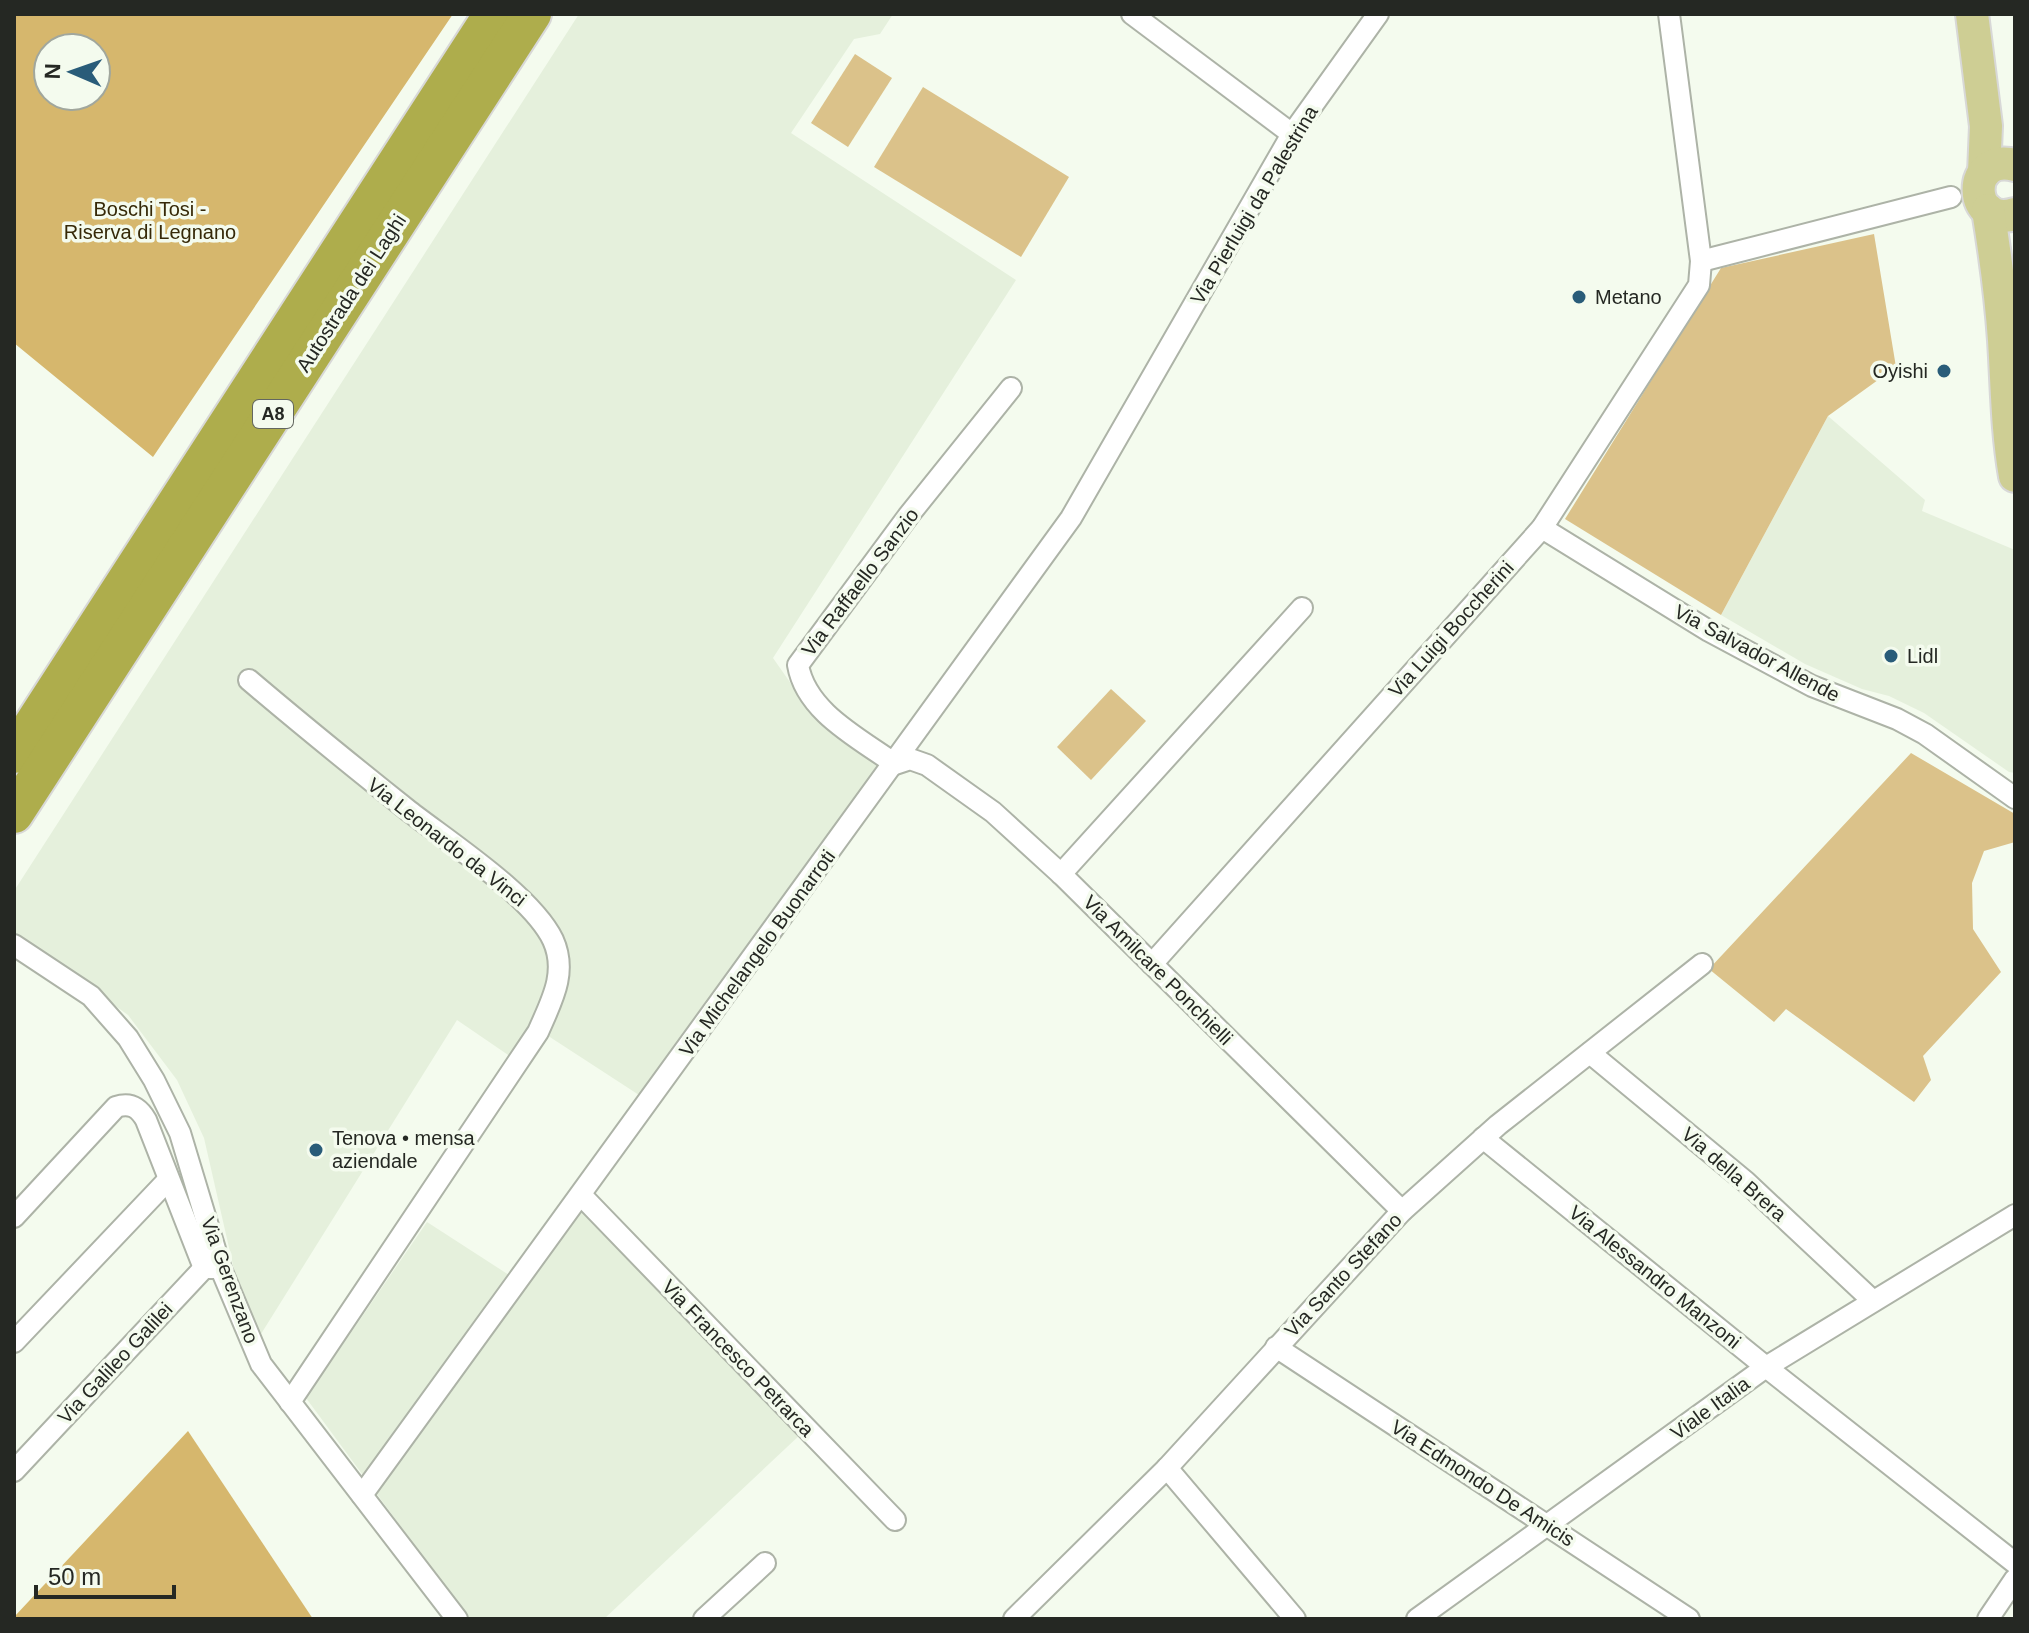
<svg xmlns="http://www.w3.org/2000/svg" width="2029" height="1633" font-family="Arial,sans-serif">
	<style>
		.built { fill: #e5f0dc }
		.green { fill: #dbc28a }
		.forest { fill: #d6b76d; fill-rule: evenodd }
		.lines { fill: none; stroke-linecap: round; stroke-linejoin: round }
		.street-casing { stroke: #adb3a7; stroke-width: 24 }
		.primary-casing { stroke: #d8d8d7; stroke-width: 36 }
		.highway-casing { stroke: #d8d8d7; stroke-width: 42 }
		.street { stroke: #fff; stroke-width: 20 }
		.primary { stroke: #cece94; stroke-width: 32 }
		.highway { stroke: #aead4c; stroke-width: 38 }
		.poi-dot { fill: #295c79; stroke: #f4fbee; stroke-width: 3 }
		.labels { text-anchor: middle; stroke-width: 7; stroke-linejoin: round; paint-order: stroke }
		.shield { fill: #f4fbee; stroke: #636760; stroke-width: 2 }
		.shield-label { font-size: 18px; font-weight: bold; fill: #252823 }
		.street-label { font-size: 20px; fill: #252823; stroke: #f4fbee }
		.park-label { font-size: 20px; fill: #362908; stroke: #f4fbee }
		.poi-label { font-size: 20px; fill: #252823; stroke: #f4fbee; text-anchor: start }
	</style>
	<rect width="100%" height="100%" fill="#f4fbee"/>
	<!-- built -->
	<g class="built">
		<polygon points="579,14 893,14 880,34 854,39 791,133 1016,280 773,658 815,718 885,766 639,1095 536,1028 514,1059 457,1020 261,1334 238,1287 204,1138 177,1080 128,1015 14,933 14,891"/>
		<polygon points="1828,416 1925,500 1922,511 2015,550 2015,773 2009,772 1924,713 1889,696 1862,689 1805,664 1721,615"/>
		<polygon points="568,1194 802,1433 604,1619 469,1619 306,1398 427,1222 509,1275"/>
	</g>
	<!-- green -->
	<g class="green">
		<polygon points="855,54 892,78 848,147 811,123"/>
		<polygon points="923,87 1069,177 1021,257 874,167"/>
		<polygon points="1874,234 1896,367 1828,416 1721,615 1565,519 1721,268"/>
		<polygon points="1111,689 1146,721 1091,780 1057,747"/>
		<polygon points="1911,753 2015,814 2015,842 1984,851 1972,883 1973,929 2001,972 1923,1056 1931,1080 1914,1102 1786,1009 1774,1022 1709,969"/>
	</g>
	<!-- forest -->
	<g class="forest">
		<path d="M 14,14 L 453,14 L 153,457 L 14,343 ZM 48,48 L 96,48 L 96,96 L 48,96 Z"/>
		<polygon points="188,1431 313,1619 14,1619 14,1617"/>
	</g>
	<g class="lines">
		<defs>
			<g id="street">
				<polyline points="1132,14 1292,134"/>
				<polyline points="1701,261 1951,197"/>
				<path d="M 1011,388 L 909,515 L 798,665 C 806,712 859,738 895,764 L 910,759 L 927,765 L 993,812 L 1061,874 L 1402,1211"/>
				<polyline points="1542,528 1709,631 1812,686 1897,719 1925,734 2015,798"/>
				<path d="M 249,680 C 302,725 355,768 409,811 C 449,842 532,896 553,940 C 568,973 551,1002 538,1032 L 290,1402"/>
				<polyline points="1061,874 1302,608"/>
				<polyline points="14,945 91,996 128,1038 154,1080 180,1133 221,1269 261,1364 457,1619"/>
				<polyline points="1152,964 1542,528 1699,285 1701,261 1669,14"/>
				<polyline points="1590,1053 1746,1182 1873,1301"/>
				<polyline points="1483,1138 1766,1367 2015,1563"/>
				<polyline points="581,1195 895,1520"/>
				<path d="M 14,1217 L 116,1107 C 131,1102 139,1108 146,1120 L 204,1268"/>
				<polyline points="14,1342 168,1180"/>
				<polyline points="1276,1347 1689,1619"/>
				<polyline points="1167,1468 1295,1619"/>
				<polyline points="14,1471 204,1268 217,1268"/>
				<polyline points="362,1495 1071,518 1292,134 1378,14"/>
				<polyline points="704,1619 765,1563"/>
				<polyline points="1014,1619 1167,1468 1402,1211 1498,1125 1702,964"/>
				<polyline points="1417,1619 1766,1367 2015,1215"/>
				<polyline points="1988,1619 2015,1579"/>
			</g>
			<g id="primary">
				<polyline points="1972,14 1986,126 1984,173"/>
				<path d="M 2015,165 C 1965,152 1968,229 2015,214"/>
				<path d="M 1988,210 C 1995,253 2001,296 2004,340 C 2007,386 2007,430 2015,476"/>
			</g>
			<g id="highway">
				<polyline points="14,754 493,14"/>
				<polyline points="14,814 532,14"/>
			</g>
		</defs>
		<!-- street casing -->
		<use href="#street" class="street-casing"/>
		<!-- primary casing -->
		<use href="#primary" class="primary-casing"/>
		<!-- highway casing -->
		<use href="#highway" class="highway-casing"/>
		<!-- street -->
		<use href="#street" class="street"/>
		<!-- primary -->
		<use href="#primary" class="primary"/>
		<!-- highway -->
		<use href="#highway" class="highway"/>
	</g>
	<!-- markers -->
	<g class="poi-dot">
		<circle cx="1579" cy="297" r="8"/>
		<circle cx="1944" cy="371" r="8"/>
		<circle cx="1891" cy="656" r="8"/>
		<circle cx="316" cy="1150" r="8"/>
	</g>
	<g class="labels">
		<!-- shield labels -->
		<rect class="shield" x="253" y="400" width="40" height="28" rx="6"/>
		<g class="shield-label">
			<text x="273" y="420">A8</text>
		</g>
		<!-- street labels -->
		<g class="street-label">
			<text transform="translate(1254 205) rotate(-59)" y="7">Via Pierluigi da Palestrina</text>
			<text transform="translate(351 293) rotate(-57)" y="7">Autostrada dei Laghi</text>
			<text transform="translate(860 582) rotate(-53)" y="7">Via Raffaello Sanzio</text>
			<text transform="translate(1451 629) rotate(-48)" y="7">Via Luigi Boccherini</text>
			<text transform="translate(1757 653) rotate(28)" y="7">Via Salvador Allende</text>
			<text transform="translate(447 842) rotate(38)" y="7">Via Leonardo da Vinci</text>
			<text transform="translate(757 953) rotate(-54)" y="7">Via Michelangelo Buonarroti</text>
			<text transform="translate(1158 970) rotate(45)" y="7">Via Amilcare Ponchielli</text>
			<text transform="translate(1734 1174) rotate(41)" y="7">Via della Brera</text>
			<text transform="translate(1343 1275) rotate(-47)" y="7">Via Santo Stefano</text>
			<text transform="translate(1655 1277) rotate(39)" y="7">Via Alessandro Manzoni</text>
			<text transform="translate(230 1280) rotate(70)" y="7">Via Gerenzano</text>
			<text transform="translate(738 1358) rotate(46)" y="7">Via Francesco Petrarca</text>
			<text transform="translate(115 1363) rotate(-47)" y="7">Via Galileo Galilei</text>
			<text transform="translate(1710 1408) rotate(-36)" y="7">Viale Italia</text>
			<text transform="translate(1483 1483) rotate(33)" y="7">Via Edmondo De Amicis</text>
		</g>
		<!-- park labels -->
		<g class="park-label">
			<text x="150" y="216">Boschi Tosi -<tspan x="150" dy="23">Riserva di Legnano</tspan></text>
		</g>
		<!-- poi labels -->
		<g class="poi-label">
			<text x="1595" y="304">Metano</text>
			<text x="1928" y="378" text-anchor="end">Oyishi</text>
			<text x="1907" y="663">Lidl</text>
			<text x="332" y="1145">Tenova • mensa<tspan x="332" dy="23">aziendale</tspan></text>
		</g>
	</g>
	<!-- border -->
	<rect width="2029" height="1633" fill="none" stroke="#252823" stroke-width="32"/>
	<!-- north arrow -->
	<g transform="translate(72 72) rotate(272)"><circle r="38" fill="#f4fbee" stroke="#a1a79d" stroke-width="2"/>
	<path d="M0-6L14 30L0 20L-14 30Z" fill="#295c79"/>
	<text y="-12" font-size="22" font-weight="bold" text-anchor="middle" fill="#252823">N</text>
	</g>
	<!-- scale -->
	<path d="M36 1585v12h138v-12" fill="none" stroke="#252823" stroke-width="4"/>
	<text x="48" y="1585" font-size="24" fill="#252823" stroke="#f4fbee" stroke-width="6" paint-order="stroke">50 m</text>
</svg>
